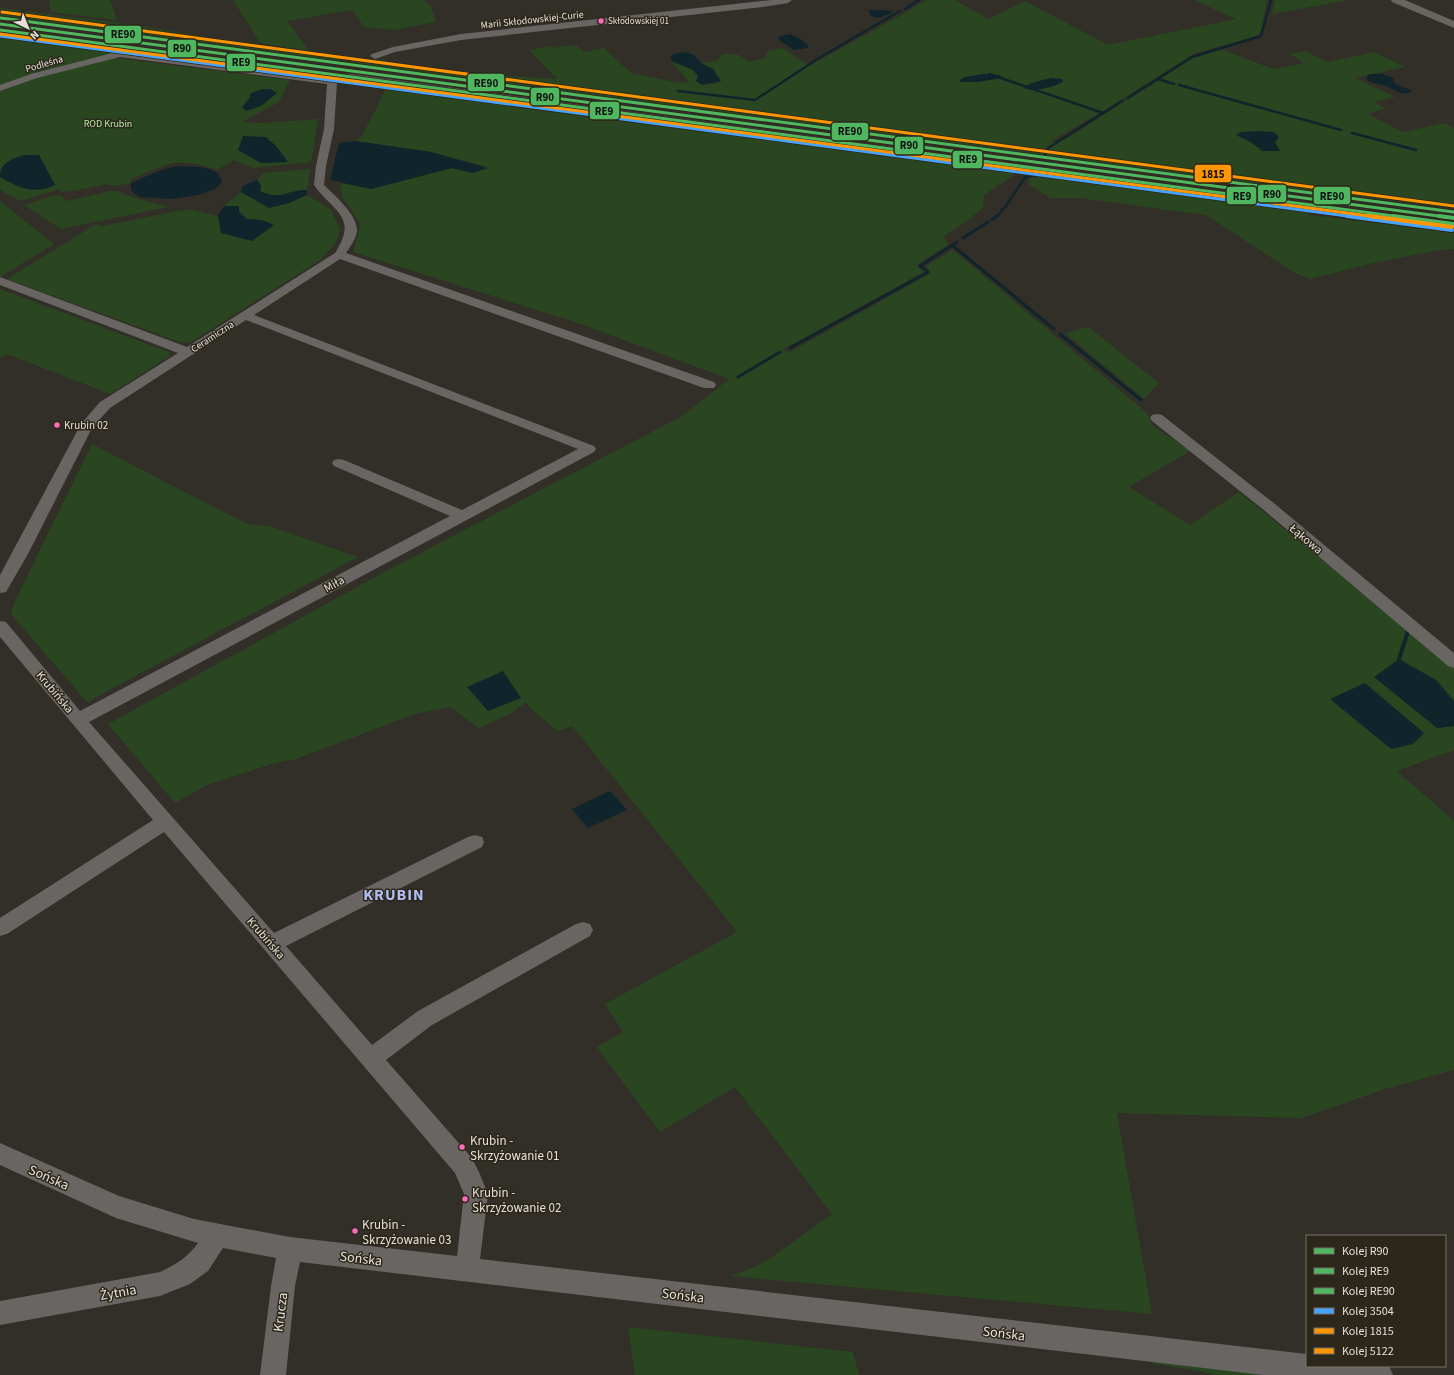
<svg xmlns="http://www.w3.org/2000/svg" width="1454" height="1375" font-family="'Source Sans 3',sans-serif">
	<style>
		.green { fill: #294620; fill-rule: evenodd }
		.water { fill: #0f242b }
		.lines { fill: none; stroke-linecap: round; stroke-linejoin: round }
		.stream-far2 { stroke: #0f242b; stroke-width: 2.5 }
		.stream-far1 { stroke: #0f242b; stroke-width: 3 }
		.stream { stroke: #0f242b; stroke-width: 4 }
		.minor { fill: #686563; fill-rule: evenodd }
		.major { fill: #686561; fill-rule: evenodd }
		.rail-1-far1-casing { stroke: #2c271a; stroke-width: 4.5 }
		.rail-1-casing { stroke: #2c271a; stroke-width: 6 }
		.rail-2-far1-casing { stroke: #2c271a; stroke-width: 4.5 }
		.rail-2-casing { stroke: #2c271a; stroke-width: 6 }
		.rail-3-casing { stroke: #2c271a; stroke-width: 4.5 }
		.rail-4-far1-casing { stroke: #2c271a; stroke-width: 4.5 }
		.rail-4-casing { stroke: #2c271a; stroke-width: 6 }
		.rail-5-casing { stroke: #2c271a; stroke-width: 4.5 }
		.rail-6-far1-casing { stroke: #2c271a; stroke-width: 4.5 }
		.rail-6-casing { stroke: #2c271a; stroke-width: 6 }
		.rail-1-far1 { stroke: #4fb75f; stroke-width: 3 }
		.rail-1 { stroke: #4fb75f; stroke-width: 4 }
		.rail-2-far1 { stroke: #4fb75f; stroke-width: 3 }
		.rail-2 { stroke: #4fb75f; stroke-width: 4 }
		.rail-3 { stroke: #4fb75f; stroke-width: 3 }
		.rail-4-far1 { stroke: #46a3ff; stroke-width: 3 }
		.rail-4 { stroke: #46a3ff; stroke-width: 4 }
		.rail-5 { stroke: #ff9500; stroke-width: 3 }
		.rail-6-far1 { stroke: #ff9500; stroke-width: 3 }
		.rail-6 { stroke: #ff9500; stroke-width: 4 }
		.bus-dot { fill: #fb6dba; stroke: #2c271a; stroke-width: 1.5 }
		.labels { text-anchor: middle; stroke-width: 3; stroke-linejoin: round; paint-order: stroke }
		.far-bus-label { font-size: 9px; fill: #e5e1d9; stroke: #2c271a; text-anchor: start }
		.far-street-label { font-size: 10px; fill: #e5e1d9; stroke: #2c271a }
		.far-park-label { font-size: 10px; fill: #b5eea8; stroke: #2c271a }
		.bus-label { font-size: 11px; fill: #e5e1d9; stroke: #2c271a; text-anchor: start }
		.street-label { font-size: 12px; fill: #e5e1d9; stroke: #2c271a }
		.near-bus-label { font-size: 13px; fill: #e5e1d9; stroke: #2c271a; text-anchor: start }
		.near-street-label { font-size: 14px; fill: #e5e1d9; stroke: #2c271a }
		.district-label { font-size: 16px; font-weight: bold; letter-spacing: 1px; fill: #b1bef6; stroke: #2c271a }
		.line-badge { stroke: #2c271a; stroke-width: 1.5 }
		.pale-badge-label { font-size: 11px; text-anchor: middle; font-weight: bold; fill: #111 }
	</style>
	<rect width="100%" height="100%" fill="#322f28"/>
	<!-- green -->
	<g class="green">
		<polygon points="49,0 110,0 117,20 51,12"/>
		<polygon points="233,0 424,0 431,6 436,22 394,30 364,27 352,10 287,21 309,51 260,43"/>
		<path d="M 926,0 L 955,0 L 988,19 L 1025,1 L 1108,45 L 1236,19 L 1194,0 L 1267,0 L 1261,30 L 1257,36 L 1195,53 L 1103,111 L 1051,141 L 1054,142 L 1064,140 L 1196,56 L 1221,49 L 1273,69 L 1304,63 L 1290,54 L 1305,51 L 1328,62 L 1374,52 L 1405,67 L 1355,78 L 1395,97 L 1374,102 L 1385,108 L 1368,114 L 1403,132 L 1445,123 L 1454,128 L 1454,208 L 1308,191 L 546,92 L 0,17 L 0,8 L 120,23 L 312,54 L 341,56 L 342,58 L 338,61 L 348,62 L 353,60 L 369,61 L 384,59 L 387,62 L 478,74 L 557,79 L 529,50 L 552,46 L 554,48 L 576,45 L 584,52 L 604,48 L 631,73 L 680,83 L 689,82 L 671,61 L 693,70 L 698,76 L 714,84 L 721,81 L 713,69 L 701,63 L 716,61 L 723,54 L 739,55 L 749,62 L 765,58 L 768,51 L 783,48 L 809,66 L 905,13 ZM 1043,79 L 1056,85 L 1029,90 L 1023,87 Z"/>
		<polygon points="1275,0 1350,0 1272,14"/>
		<polygon points="0,34 104,47 113,53 0,88"/>
		<path d="M 115,58 L 290,80 L 279,102 L 242,122 L 264,123 L 318,119 L 311,162 L 253,168 L 234,160 L 217,170 C 178,156 165,164 130,180 L 131,183 L 116,186 L 106,184 L 84,189 L 61,192 L 60,189 L 21,201 L 5,193 L 0,189 L 0,89 L 34,77 Z"/>
		<polygon points="387,87 1017,173 984,195 983,207 970,219 944,236 948,245 917,265 924,272 782,350 790,352 931,273 926,266 953,250 1147,413 1152,425 1190,451 1129,487 1190,525 1239,492 1454,667 1454,701 1436,680 1437,728 1454,726 1454,750 1397,771 1454,821 1454,1070 1385,1089 1302,1118 1117,1113 1152,1314 730,1276 762,1264 832,1214 735,1087 660,1132 597,1047 623,1032 605,1004 737,932 572,726 558,731 534,712 526,702 510,714 479,728 450,707 415,714 296,759 275,763 207,785 175,803 108,724 390,569 684,415 729,379 578,323 353,252 360,227 359,222 342,196 340,183 371,189 452,168 473,173 487,167 431,152 355,141 362,136"/>
		<path d="M 310,169 L 307,190 C 285,190 283,201 260,191 L 261,185 L 257,180 L 263,173 Z"/>
		<polygon points="1044,175 1308,212 1309,215 1454,232 1454,249 1434,251 1369,264 1310,279 1295,273 1206,215 1079,198 1050,198 1028,184 1029,178"/>
		<polygon points="111,191 117,191 141,200 168,207 61,229 24,205 52,196 61,196 66,201"/>
		<polygon points="241,192 269,208 289,203 307,195 330,209 340,229 336,243 320,260 191,342 182,343 7,279 96,224 102,226 188,209 218,216 221,233 262,220 247,219 239,212 239,206 224,206"/>
		<polygon points="0,201 54,244 0,277"/>
		<polygon points="0,289 169,352 170,356 110,394 7,354 0,358"/>
		<polygon points="1088,327 1159,383 1144,399 1065,333"/>
		<polygon points="92,444 247,524 269,526 358,557 87,702 11,614 15,601"/>
		<polygon points="628,1327 853,1352 859,1375 635,1375"/>
		<polygon points="1156,1360 1268,1375 1216,1375 1200,1371 1153,1364"/>
	</g>
	<!-- water -->
	<g class="water">
		<polygon points="868,10 880,10 893,11 892,13 879,18 871,16"/>
		<polygon points="790,34 799,38 808,45 808,48 794,50 779,40 778,37"/>
		<polygon points="686,52 694,55 701,63 713,69 721,81 702,85 696,81 698,76 693,70 671,61 671,57 673,54"/>
		<polygon points="983,74 1000,75 1003,78 977,82 961,82 960,80 965,77"/>
		<path d="M 1370,74 L 1383,74 L 1394,78 L 1393,81 C 1398,88 1407,86 1412,92 C 1398,96 1398,91 1386,86 C 1380,84 1374,84 1368,81 L 1366,77 Z"/>
		<path d="M 1052,78 L 1062,79 L 1063,82 C 1053,87 1033,93 1023,87 L 1035,82 Z"/>
		<polygon points="262,89 270,89 277,93 261,106 246,111 242,107 249,99 251,93"/>
		<polygon points="1258,131 1274,132 1279,137 1275,142 1280,151 1262,151 1252,143 1236,135 1241,132"/>
		<polygon points="243,136 266,137 277,147 288,162 261,163 238,150"/>
		<polygon points="355,141 431,152 488,168 473,173 452,168 371,189 330,180 339,143"/>
		<path d="M 24,155 L 39,155 L 55,185 C 33,195 20,188 0,177 C 0,162 12,159 24,155 Z"/>
		<path d="M 177,166 C 189,167 207,165 217,173 C 219,175 221,179 222,182 L 215,189 L 198,195 L 171,199 L 139,197 L 131,190 L 131,183 L 161,170 Z"/>
		<path d="M 257,180 L 261,185 L 260,191 C 282,201 286,190 307,190 L 307,195 L 289,203 L 269,208 L 241,192 L 243,186 Z"/>
		<polygon points="224,206 239,206 239,212 247,219 262,220 274,225 252,241 221,233 218,216"/>
		<polygon points="1399,659 1436,680 1454,701 1454,726 1437,728 1374,677"/>
		<polygon points="503,671 521,698 488,711 467,687"/>
		<polygon points="1365,683 1424,733 1413,744 1391,749 1330,699"/>
		<polygon points="610,791 627,810 588,828 572,809"/>
	</g>
	<g class="lines">
		<!-- stream-far2 -->
		<g class="stream-far2">
			<polyline points="905,9 919,0"/>
			<polyline points="989,74 1103,113"/>
			<polyline points="1158,79 1174,84"/>
			<polyline points="1179,85 1341,130"/>
			<polyline points="678,91 755,100 819,58 900,11"/>
			<polyline points="1128,98 1192,57 1261,36 1271,0"/>
			<polyline points="1352,133 1416,150"/>
			<polyline points="1044,156 1048,148 1122,101"/>
			<polyline points="996,217 1006,206 1025,177 1039,174"/>
		</g>
		<!-- stream-far1 -->
		<g class="stream-far1">
			<polyline points="992,220 997,216"/>
			<polyline points="963,238 988,222"/>
			<polyline points="952,245 1054,329"/>
			<polyline points="1060,334 1141,400"/>
			<polyline points="790,348 928,272 920,266 957,242"/>
			<polyline points="738,377 780,352"/>
		</g>
		<!-- stream -->
		<polyline class="stream" points="1399,659 1409,628"/>
		<!-- minor -->
		<g class="minor">
			<polygon points="772,0 792,0 788,3 763,7 461,40 395,52 375,59 370,56 372,54 393,47 461,34"/>
			<path d="M 120,51 L 330,79 L 338,74 L 351,74 L 1454,223 L 1454,229 L 351,80 L 340,80 L 337,83 L 334,129 L 326,166 L 324,185 C 334,195 358,215 357,231 C 356,239 350,247 346,253 L 714,382 L 716,385 L 714,388 L 704,388 L 340,259 L 254,315 L 594,446 L 596,449 L 594,452 L 89,722 L 274,933 L 468,837 L 475,835 L 482,837 L 484,842 L 482,847 L 286,946 L 372,1045 L 418,1011 L 576,924 L 583,922 L 590,924 L 593,930 L 590,936 L 432,1025 L 386,1060 L 471,1157 L 479,1172 L 488,1194 L 480,1259 L 1307,1354 L 1307,1366 L 1389,1366 L 1393,1375 L 1263,1375 L 300,1262 L 295,1286 L 286,1375 L 260,1375 L 271,1286 L 276,1258 L 223,1248 L 208,1271 L 190,1284 L 160,1296 L 0,1325 L 0,1301 L 160,1272 C 175,1265 188,1257 198,1243 L 116,1218 L 0,1165 L 0,1143 L 119,1196 L 194,1219 L 290,1237 L 457,1256 L 464,1194 L 455,1173 L 164,832 L 7,934 L 0,936 L 0,918 L 153,820 L 0,637 L 0,621 L 6,622 L 80,711 L 450,516 L 334,466 L 332,463 L 334,460 L 339,459 L 344,460 L 462,510 L 578,449 L 246,320 L 110,408 L 92,428 L 28,554 L 6,592 L 0,593 L 0,575 L 81,424 L 100,402 L 178,353 L 0,285 L 0,277 L 187,347 L 335,253 C 359,216 333,212 314,185 L 316,166 L 324,129 L 327,84 L 120,57 L 37,78 L 0,91 L 0,85 L 31,74 Z"/>
			<polygon points="1157,414 1162,415 1275,504 1454,653 1454,668 1448,666 1265,511 1152,421 1150,418 1152,415"/>
		</g>
		<!-- major -->
		<polygon class="major" points="1391,0 1405,0 1454,21 1454,28 1392,2"/>
		<defs>
			<polyline id="rail-1-far1" points="0,24 1446,217"/>
			<polyline id="rail-1" points="1439,216 1454,218"/>
			<polyline id="rail-2-far1" points="0,30 1401,217"/>
			<polyline id="rail-2" points="1393,216 1453,224"/>
			<polyline id="rail-3" points="1,18 1454,212"/>
			<polyline id="rail-4-far1" points="0,36 1355,217"/>
			<polyline id="rail-4" points="1347,216 1452,230"/>
			<polyline id="rail-5" points="2,12 1454,206"/>
			<polyline id="rail-6-far1" points="0,34 1377,217"/>
			<polyline id="rail-6" points="1369,216 1452,227"/>
		</defs>
		<!-- rail-1-far1 casing -->
		<use href="#rail-1-far1" class="rail-1-far1-casing"/>
		<!-- rail-1 casing -->
		<use href="#rail-1" class="rail-1-casing"/>
		<!-- rail-2-far1 casing -->
		<use href="#rail-2-far1" class="rail-2-far1-casing"/>
		<!-- rail-2 casing -->
		<use href="#rail-2" class="rail-2-casing"/>
		<!-- rail-3 casing -->
		<use href="#rail-3" class="rail-3-casing"/>
		<!-- rail-4-far1 casing -->
		<use href="#rail-4-far1" class="rail-4-far1-casing"/>
		<!-- rail-4 casing -->
		<use href="#rail-4" class="rail-4-casing"/>
		<!-- rail-5 casing -->
		<use href="#rail-5" class="rail-5-casing"/>
		<!-- rail-6-far1 casing -->
		<use href="#rail-6-far1" class="rail-6-far1-casing"/>
		<!-- rail-6 casing -->
		<use href="#rail-6" class="rail-6-casing"/>
		<!-- rail-1-far1 -->
		<use href="#rail-1-far1" class="rail-1-far1"/>
		<!-- rail-1 -->
		<use href="#rail-1" class="rail-1"/>
		<!-- rail-2-far1 -->
		<use href="#rail-2-far1" class="rail-2-far1"/>
		<!-- rail-2 -->
		<use href="#rail-2" class="rail-2"/>
		<!-- rail-3 -->
		<use href="#rail-3" class="rail-3"/>
		<!-- rail-4-far1 -->
		<use href="#rail-4-far1" class="rail-4-far1"/>
		<!-- rail-4 -->
		<use href="#rail-4" class="rail-4"/>
		<!-- rail-5 -->
		<use href="#rail-5" class="rail-5"/>
		<!-- rail-6-far1 -->
		<use href="#rail-6-far1" class="rail-6-far1"/>
		<!-- rail-6 -->
		<use href="#rail-6" class="rail-6"/>
	</g>
	<!-- markers -->
	<g class="bus-dot">
		<circle cx="601" cy="21" r="3.5"/>
		<circle cx="57" cy="425" r="3.5"/>
		<circle cx="462" cy="1147" r="3.5"/>
		<circle cx="465" cy="1199" r="3.5"/>
		<circle cx="355" cy="1231" r="3.5"/>
	</g>
	<g class="labels">
		<!-- far-bus labels -->
		<g class="far-bus-label">
			<text x="608" y="24">Skłodowskiej 01</text>
		</g>
		<!-- far-street labels -->
		<g class="far-street-label">
			<text transform="translate(532 19) rotate(-6)" y="4">Marii Skłodowskiej-Curie</text>
			<text transform="translate(44 63) rotate(-16)" y="4">Podleśna</text>
			<text transform="translate(212 336) rotate(-33)" y="4">Ceramiczna</text>
		</g>
		<!-- far-park labels -->
		<g class="far-park-label">
			<text x="108" y="127">ROD Krubin</text>
		</g>
		<!-- bus labels -->
		<g class="bus-label">
			<text x="64" y="429">Krubin 02</text>
		</g>
		<!-- street labels -->
		<g class="street-label">
			<text transform="translate(1306 539) rotate(40)" y="4">Łąkowa</text>
			<text transform="translate(334 584) rotate(-28)" y="4">Miła</text>
			<text transform="translate(55 692) rotate(50)" y="4">Krubińska</text>
			<text transform="translate(266 938) rotate(49)" y="4">Krubińska</text>
		</g>
		<!-- near-bus labels -->
		<g class="near-bus-label">
			<text x="470" y="1145">Krubin -<tspan x="470" dy="15">Skrzyżowanie 01</tspan></text>
			<text x="472" y="1197">Krubin -<tspan x="472" dy="15">Skrzyżowanie 02</tspan></text>
			<text x="362" y="1229">Krubin -<tspan x="362" dy="15">Skrzyżowanie 03</tspan></text>
		</g>
		<!-- near-street labels -->
		<g class="near-street-label">
			<text transform="translate(49 1177) rotate(24)" y="5">Sońska</text>
			<text transform="translate(361 1258) rotate(7)" y="5">Sońska</text>
			<text transform="translate(118 1292) rotate(-10)" y="5">Żytnia</text>
			<text transform="translate(683 1295) rotate(7)" y="5">Sońska</text>
			<text transform="translate(280 1312) rotate(-83)" y="5">Krucza</text>
			<text transform="translate(1004 1333) rotate(7)" y="5">Sońska</text>
		</g>
		<!-- district labels -->
		<g class="district-label">
			<text x="394" y="900">KRUBIN</text>
		</g>
	</g>
	<g class="line-badge">
		<rect x="104" y="25" width="38" height="19" rx="4" fill="#4fb75f"/>
		<rect x="167" y="39" width="30" height="19" rx="4" fill="#4fb75f"/>
		<rect x="226" y="53" width="30" height="19" rx="4" fill="#4fb75f"/>
		<rect x="467" y="73" width="38" height="19" rx="4" fill="#4fb75f"/>
		<rect x="530" y="87" width="30" height="19" rx="4" fill="#4fb75f"/>
		<rect x="589" y="101" width="31" height="19" rx="4" fill="#4fb75f"/>
		<rect x="831" y="122" width="38" height="19" rx="4" fill="#4fb75f"/>
		<rect x="894" y="136" width="30" height="19" rx="4" fill="#4fb75f"/>
		<rect x="952" y="150" width="31" height="19" rx="4" fill="#4fb75f"/>
		<rect x="1194" y="164" width="38" height="19" rx="4" fill="#ff9500"/>
		<rect x="1257" y="184" width="30" height="19" rx="4" fill="#4fb75f"/>
		<rect x="1313" y="186" width="38" height="19" rx="4" fill="#4fb75f"/>
		<rect x="1226" y="186" width="31" height="19" rx="4" fill="#4fb75f"/>
	</g>
	<g class="pale-badge-label">
		<text x="123" y="38">RE90</text>
		<text x="182" y="52">R90</text>
		<text x="241" y="66">RE9</text>
		<text x="486" y="87">RE90</text>
		<text x="545" y="101">R90</text>
		<text x="604" y="115">RE9</text>
		<text x="850" y="135">RE90</text>
		<text x="909" y="149">R90</text>
		<text x="968" y="163">RE9</text>
		<text x="1213" y="178">1815</text>
		<text x="1272" y="198">R90</text>
		<text x="1332" y="200">RE90</text>
		<text x="1242" y="200">RE9</text>
	</g>
	<!-- legend -->
	<rect x="1306" y="1235" width="140" height="132" fill="#2c271a" stroke="#767166"/>
	<rect x="1314" y="1248" width="20" height="6" fill="#4fb75f" stroke="#767166"/>
	<text x="1342" y="1255" font-size="12" fill="#e5e1d9">Kolej R90</text>
	<rect x="1314" y="1268" width="20" height="6" fill="#4fb75f" stroke="#767166"/>
	<text x="1342" y="1275" font-size="12" fill="#e5e1d9">Kolej RE9</text>
	<rect x="1314" y="1288" width="20" height="6" fill="#4fb75f" stroke="#767166"/>
	<text x="1342" y="1295" font-size="12" fill="#e5e1d9">Kolej RE90</text>
	<rect x="1314" y="1308" width="20" height="6" fill="#46a3ff" stroke="#767166"/>
	<text x="1342" y="1315" font-size="12" fill="#e5e1d9">Kolej 3504</text>
	<rect x="1314" y="1328" width="20" height="6" fill="#ff9500" stroke="#767166"/>
	<text x="1342" y="1335" font-size="12" fill="#e5e1d9">Kolej 1815</text>
	<rect x="1314" y="1348" width="20" height="6" fill="#ff9500" stroke="#767166"/>
	<text x="1342" y="1355" font-size="12" fill="#e5e1d9">Kolej 5122</text>
	<!-- north arrow -->
	<g transform="translate(28 28) rotate(137)" stroke="#2c271a" stroke-width="3" paint-order="stroke">
	<path d="M0-3L7 15L0 10L-7 15Z" fill="#e5e1d9"/>
	<text y="-6" font-size="11" font-weight="bold" text-anchor="middle" fill="#e5e1d9">N</text>
	</g>
</svg>
